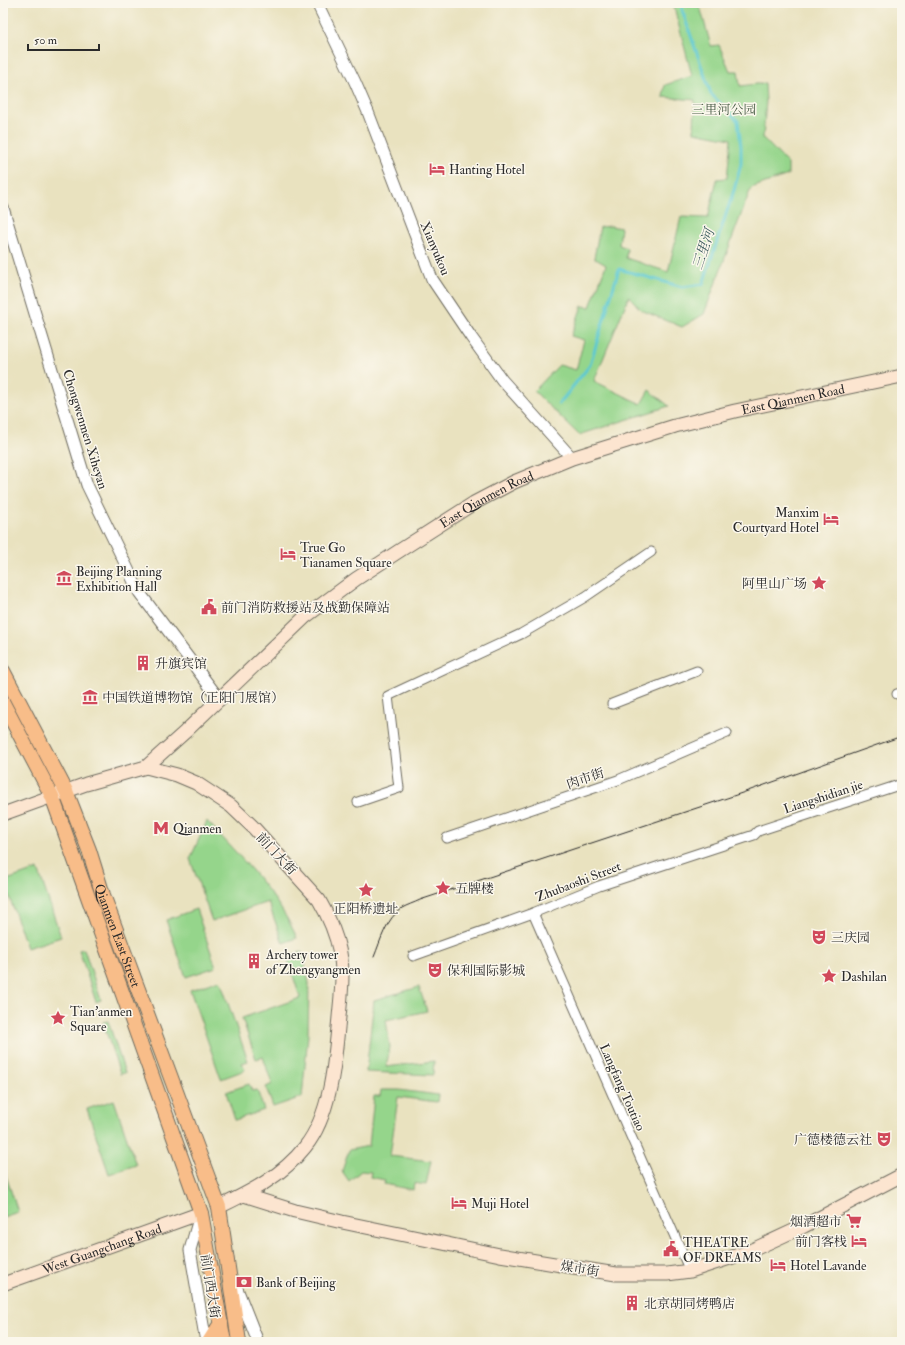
<svg xmlns="http://www.w3.org/2000/svg" width="905" height="1345" font-family="'IM FELL Double Pica','Noto Serif SC',serif">
	<style>
		.green { fill: #95d58b; stroke: #60805b }
		.lines { fill: none; stroke-linecap: round; stroke-linejoin: round }
		.stream { stroke: #5cc9d2; stroke-width: 3 }
		.minor-casing { stroke: #6e6b5f; stroke-width: 11 }
		.tertiary-casing { stroke: #6e6b5f; stroke-width: 13 }
		.secondary-casing { stroke: #6e6b5f; stroke-width: 15 }
		.primary-casing { stroke: #6e6b5f; stroke-width: 16 }
		.minor { stroke: #fff; stroke-width: 9 }
		.tertiary { stroke: #fff; stroke-width: 11 }
		.secondary { stroke: #fce5d0; stroke-width: 13 }
		.primary { stroke: #f8bd89; stroke-width: 14 }
		.tram { stroke: #2b2b2b; stroke-width: 1 }
		.labels { text-anchor: middle; stroke-width: 3; stroke-linejoin: round; paint-order: stroke }
		.park-label { font-size: 13px; fill: #4b5e48; stroke: #fbf7ec }
		.poi-label { font-size: 13px; fill: #2b2b2b; stroke: #fbf7ec; text-anchor: start }
		.street-label { font-size: 13px; fill: #2b2b2b; stroke: #fbf7ec }
		.water-label { font-size: 14px; font-style: italic; fill: #3a5a5d; stroke: #fbf7ec }
	</style>
	<rect width="100%" height="100%" fill="#fbf7ec"/>
	<filter id="ink" filterUnits="userSpaceOnUse"><feTurbulence type="fractalNoise" baseFrequency=".025" numOctaves="2"/><feDisplacementMap in="SourceGraphic" scale="8" xChannelSelector="R" yChannelSelector="G"/><feConvolveMatrix kernelMatrix="1 2 1 2 8 2 1 2 1" color-interpolation-filters="sRGB"/></filter>
	<filter id="wash" filterUnits="userSpaceOnUse"><feTurbulence type="fractalNoise" baseFrequency=".012" numOctaves="4" result="noise"/><feDisplacementMap in="SourceGraphic" scale="16" xChannelSelector="R" yChannelSelector="G"/><feGaussianBlur stdDeviation="0.9" result="paint"/><feColorMatrix in="noise" values="0 0 0 0 0 0 0 0 0 0 0 0 0 0 0 0 0 1.4 0 .05"/><feComposite in="paint" operator="in"/></filter>
	<g filter="url(#wash)">
		<rect width="100%" height="100%" fill="#e9e2bf"/>
		<!-- green -->
		<g class="green">
			<polygon points="673,3 699,3 711,46 719,45 730,71 738,71 740,86 765,83 766,101 763,138 788,164 788,175 751,188 704,314 682,327 641,310 629,296 594,381 641,404 649,390 669,406 579,435 534,391 559,365 576,370 584,340 571,336 582,306 590,307 606,265 594,258 600,227 611,226 621,228 619,245 627,248 626,258 668,272 681,217 708,218 717,179 727,178 731,139 694,132 695,100 663,97 665,85 692,76"/>
			<path d="M 207,821 C 240,857 277,893 297,938 L 283,943 L 268,902 L 212,921 L 190,859 Z"/>
			<polygon points="38,869 61,937 27,948 4,881"/>
			<polygon points="196,909 216,967 186,977 166,920"/>
			<polygon points="84,949 101,1000 96,1002 79,950"/>
			<polygon points="302,952 309,983 308,1035 302,1097 273,1107 266,1087 272,1084 263,1057 256,1059 242,1018 300,998 287,956"/>
			<polygon points="220,980 248,1061 242,1063 245,1070 221,1079 190,990"/>
			<polygon points="419,987 427,1011 386,1020 390,1047 386,1067 434,1061 433,1075 366,1072 374,1000"/>
			<polygon points="108,1021 125,1073 120,1074 103,1022"/>
			<polygon points="249,1084 252,1091 257,1090 264,1110 235,1120 226,1092"/>
			<polygon points="381,1090 399,1090 438,1095 437,1102 398,1097 390,1156 431,1161 426,1185 414,1183 413,1190 384,1184 385,1180 370,1177 371,1172 361,1171 349,1181 342,1171 349,1150 369,1146 374,1096 380,1096"/>
			<polygon points="114,1100 136,1165 109,1174 87,1109"/>
			<polygon points="3,1167 18,1212 3,1217"/>
		</g>
		<g class="lines">
			<!-- stream -->
			<polyline class="stream" points="559,404 590,365 619,269 682,287 703,284 734,190 741,164 741,147 738,121 711,94 682,10 682,3"/>
		</g>
	</g>
	<g filter="url(#ink)">
		<g class="lines">
			<defs>
				<g id="minor">
					<polyline points="897,694 902,693"/>
					<polyline points="612,704 697,671"/>
					<polyline points="358,802 399,788 388,696 521,634 585,597 651,552"/>
					<polyline points="447,838 618,780 727,733"/>
					<polyline points="533,913 690,1271"/>
					<polyline points="413,956 533,913 599,886 754,835 758,831 902,784"/>
				</g>
				<g id="tertiary">
					<polyline points="317,3 355,82 368,112 432,279 471,337 502,380 572,458"/>
					<polyline points="3,208 87,485 139,592 220,700"/>
					<polyline points="200,1215 190,1250 206,1342"/>
					<polyline points="234,1281 258,1342"/>
				</g>
				<g id="secondary">
					<path d="M 146,767 L 177,775 L 196,783 L 231,806 L 253,827 L 319,900 C 329,917 336,934 340,953 C 344,973 341,996 339,1017 C 335,1058 332,1113 305,1147 C 282,1176 252,1191 219,1207"/>
					<path id="s1" d="M 3,814 L 86,784 L 146,767 L 185,732 L 305,617 L 356,579 L 399,551 L 474,503 L 514,482 L 572,458 L 675,426 L 735,411 L 902,376"/>
					<polyline points="244,1195 295,1211 342,1222 500,1255 616,1274 667,1274 690,1271 748,1252 804,1226 902,1175"/>
					<path id="s2" d="M 3,1284 L 201,1213"/>
				</g>
				<g id="primary">
					<path id="s3" d="M 3,671 L 66,791 L 89,850 L 103,895 L 219,1207 L 239,1342"/>
					<polyline points="3,703 52,796 201,1213 224,1342"/>
					<polyline points="209,1342 221,1323"/>
				</g>
			</defs>
			<!-- minor casing -->
			<use href="#minor" class="minor-casing"/>
			<!-- tertiary casing -->
			<use href="#tertiary" class="tertiary-casing"/>
			<!-- secondary casing -->
			<use href="#secondary" class="secondary-casing"/>
			<!-- primary casing -->
			<use href="#primary" class="primary-casing"/>
			<!-- minor -->
			<use href="#minor" class="minor"/>
			<!-- tertiary -->
			<use href="#tertiary" class="tertiary"/>
			<!-- secondary -->
			<use href="#secondary" class="secondary"/>
			<!-- primary -->
			<use href="#primary" class="primary"/>
			<!-- tram -->
			<path class="tram" d="M 374,957 C 381,940 386,919 402,908 C 407,905 414,903 420,900 L 745,792 L 902,736"/>
		</g>
	</g>
	<!-- icons -->
	<defs>
		<symbol id="hotel-bare" viewBox="-9 -9 18 18"><path d="M-6-4.5h1.5V1H6V5H4.5V3h-9V5H-6ZM-4 0a1.8 1.8 0 1 1 3.6 0ZM.5 0V-2.5h3Q6-2.5 6 0Z" fill="#d1495b" stroke="#fbf7ec" stroke-width="2.5" paint-order="stroke"/></symbol>
		<symbol id="museum-bare" viewBox="-9 -9 18 18"><path d="M0-6L6-3V-2H-6V-3ZM-5-1h2V3h-2ZM-1-1h2V3h-2ZM3-1h2V3H3ZM-6 4H6V6H-6Z" fill="#d1495b" stroke="#fbf7ec" stroke-width="2.5" paint-order="stroke"/></symbol>
		<symbol id="sight-bare" viewBox="-9 -9 18 18"><path d="M0-6L1.8-2.2L6-1.7L2.9 1.2L3.7 5.4L0 3.3L-3.7 5.4L-2.9 1.2L-6-1.7L-1.8-2.2Z" fill="#d1495b" stroke="#fbf7ec" stroke-width="2.5" paint-order="stroke"/></symbol>
		<symbol id="civic-bare" viewBox="-9 -9 18 18"><path d="M-.6-6.5H3V-4.5H.6V-3L4-1V1h2V6H-6V1h2V-1L-.6-3ZM-1.2 2.5V6h2.4V2.5Z" fill="#d1495b" stroke="#fbf7ec" stroke-width="2.5" paint-order="stroke"/></symbol>
		<symbol id="building-bare" viewBox="-9 -9 18 18"><path d="M-4-6H4V6H1V3H-1V6H-4ZM-2.5-4.3h1.7v1.8h-1.7ZM.8-4.3h1.7v1.8H.8ZM-2.5-1h1.7V.8h-1.7ZM.8-1h1.7V.8H.8Z" fill="#d1495b" stroke="#fbf7ec" stroke-width="2.5" paint-order="stroke"/></symbol>
		<symbol id="metro-bare" viewBox="-9 -9 18 18"><path d="M-5.5 5V-5H-3L0 0L3-5H5.5V5H3V-.5L0 4L-3-.5V5Z" fill="#d1495b" stroke="#fbf7ec" stroke-width="2.5" paint-order="stroke"/></symbol>
		<symbol id="theatre-bare" viewBox="-9 -9 18 18"><path d="M-5-5.5Q0-4 5-5.5V0Q5 5 0 6Q-5 5-5 0ZM-3.3-2.5H-1v1.5H-3.3ZM1-2.5H3.3v1.5H1ZM-2.8 1Q0 5.5 2.8 1Z" fill="#d1495b" stroke="#fbf7ec" stroke-width="2.5" paint-order="stroke"/></symbol>
		<symbol id="supermarket-bare" viewBox="-9 -9 18 18"><path d="M-6-5.5h2.5l.6 2H6L4.5 2H-2.5L-4.4-4H-6ZM-1.5 3.2a1.3 1.3 0 1 0 .1 0ZM3 3.2a1.3 1.3 0 1 0 .1 0Z" fill="#d1495b" stroke="#fbf7ec" stroke-width="2.5" paint-order="stroke"/></symbol>
		<symbol id="bank-bare" viewBox="-9 -9 18 18"><path d="M-6-4H6V4H-6ZM0-2.3a2.3 2.3 0 1 0 0 4.6a2.3 2.3 0 1 0 0-4.6Z" fill="#d1495b" stroke="#fbf7ec" stroke-width="2.5" paint-order="stroke"/></symbol>
	</defs>
	<g fill-rule="evenodd">
		<use href="#hotel-bare" x="426" y="158" width="22" height="22"/>
		<use href="#hotel-bare" x="820" y="508" width="22" height="22"/>
		<use href="#hotel-bare" x="277" y="543" width="22" height="22"/>
		<use href="#museum-bare" x="53" y="567" width="22" height="22"/>
		<use href="#sight-bare" x="808" y="572" width="22" height="22"/>
		<use href="#civic-bare" x="198" y="596" width="22" height="22"/>
		<use href="#building-bare" x="132" y="652" width="22" height="22"/>
		<use href="#museum-bare" x="79" y="686" width="22" height="22"/>
		<use href="#metro-bare" x="150" y="817" width="22" height="22"/>
		<use href="#sight-bare" x="432" y="877" width="22" height="22"/>
		<use href="#sight-bare" x="355" y="879" width="22" height="22"/>
		<use href="#theatre-bare" x="808" y="926" width="22" height="22"/>
		<use href="#building-bare" x="243" y="950" width="22" height="22"/>
		<use href="#theatre-bare" x="424" y="959" width="22" height="22"/>
		<use href="#sight-bare" x="818" y="965" width="22" height="22"/>
		<use href="#sight-bare" x="47" y="1007" width="22" height="22"/>
		<use href="#theatre-bare" x="873" y="1128" width="22" height="22"/>
		<use href="#hotel-bare" x="448" y="1192" width="22" height="22"/>
		<use href="#supermarket-bare" x="843" y="1210" width="22" height="22"/>
		<use href="#hotel-bare" x="848" y="1230" width="22" height="22"/>
		<use href="#civic-bare" x="660" y="1238" width="22" height="22"/>
		<use href="#hotel-bare" x="767" y="1254" width="22" height="22"/>
		<use href="#bank-bare" x="233" y="1271" width="22" height="22"/>
		<use href="#building-bare" x="621" y="1292" width="22" height="22"/>
	</g>
	<g class="labels">
		<!-- park labels -->
		<g class="park-label">
			<text x="724" y="114">三里河公园</text>
		</g>
		<!-- poi labels -->
		<g class="poi-label">
			<text x="449" y="174">Hanting Hotel</text>
			<text x="819" y="517" text-anchor="end">Manxim<tspan x="819" dy="15">Courtyard Hotel</tspan></text>
			<text x="300" y="552">True Go<tspan x="300" dy="15">Tianamen Square</tspan></text>
			<text x="76" y="576">Beijing Planning<tspan x="76" dy="15">Exhibition Hall</tspan></text>
			<text x="807" y="588" text-anchor="end">阿里山广场</text>
			<text x="221" y="612">前门消防救援站及战勤保障站</text>
			<text x="155" y="668">升旗宾馆</text>
			<text x="102" y="702">中国铁道博物馆（正阳门展馆）</text>
			<text x="173" y="833">Qianmen</text>
			<text x="455" y="893">五牌楼</text>
			<text x="366" y="913" text-anchor="middle">正阳桥遗址</text>
			<text x="831" y="942">三庆园</text>
			<text x="266" y="959">Archery tower<tspan x="266" dy="15">of Zhengyangmen</tspan></text>
			<text x="447" y="975">保利国际影城</text>
			<text x="841" y="981">Dashilan</text>
			<text x="70" y="1016">Tian'anmen<tspan x="70" dy="15">Square</tspan></text>
			<text x="872" y="1144" text-anchor="end">广德楼德云社</text>
			<text x="471" y="1208">Muji Hotel</text>
			<text x="842" y="1226" text-anchor="end">烟酒超市</text>
			<text x="847" y="1246" text-anchor="end">前门客栈</text>
			<text x="683" y="1247">THEATRE<tspan x="683" dy="15">OF DREAMS</tspan></text>
			<text x="790" y="1270">Hotel Lavande</text>
			<text x="256" y="1287">Bank of Beijing</text>
			<text x="644" y="1308">北京胡同烤鸭店</text>
		</g>
		<!-- street labels -->
		<g class="street-label">
			<text transform="translate(436 248) rotate(67)" y="5">Xianyukou</text>
			<text dy="5" stroke="none"><textPath href="#s1" startOffset="910">East Qianmen Road</textPath></text>
			<text transform="translate(86 429) rotate(73)" y="5">Chongwenmen Xiheyan</text>
			<text dy="5" stroke="none"><textPath href="#s1" startOffset="586">East Qianmen Road</textPath></text>
			<text transform="translate(585 778) rotate(-19)" y="5">肉市街</text>
			<text transform="translate(823 796) rotate(-18)" y="5">Liangshidian jie</text>
			<text transform="translate(277 853) rotate(47)" y="5">前门大街</text>
			<text transform="translate(578 881) rotate(-21)" y="5">Zhubaoshi Street</text>
			<text dy="5" stroke="none"><textPath href="#s3" startOffset="289">Qianmen East Street</textPath></text>
			<text transform="translate(623 1087) rotate(66)" y="5">Langfang Toutiao</text>
			<text dy="5" stroke="none"><textPath href="#s2" startOffset="105">West Guangchang Road</textPath></text>
			<text transform="translate(580 1268) rotate(9)" y="5">煤市街</text>
			<text transform="translate(211 1286) rotate(81)" y="5">前门西大街</text>
		</g>
		<!-- water labels -->
		<g class="water-label">
			<text transform="translate(703 249) rotate(-72)" y="5">三里河</text>
		</g>
	</g>
	<!-- margin -->
	<rect width="905" height="1345" fill="none" stroke="#fbf7ec" stroke-width="16"/>
	<!-- scale -->
	<path d="M28 44v6h71v-6" fill="none" stroke="#2b2b2b" stroke-width="2"/>
	<text x="34" y="44" font-size="12" fill="#2b2b2b" stroke="#fbf7ec" stroke-width="3" paint-order="stroke">50 m</text>
</svg>
